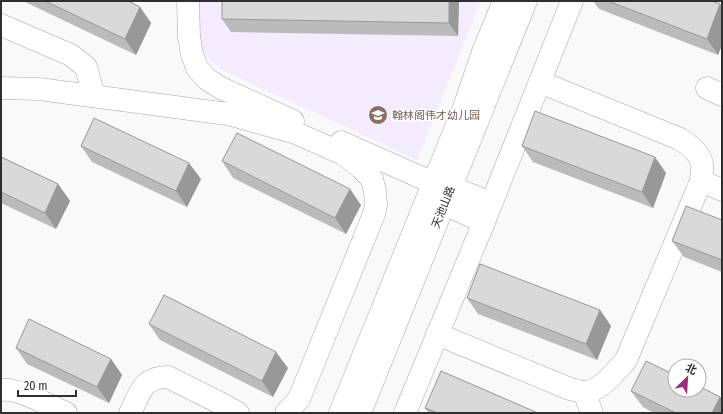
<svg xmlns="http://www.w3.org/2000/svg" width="723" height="414" font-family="'Fira Sans Condensed','Noto Sans SC',sans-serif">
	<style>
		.education { fill: #f2ecfe }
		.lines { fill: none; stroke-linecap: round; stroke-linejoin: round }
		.minor-casing { stroke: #a6a6a7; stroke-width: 23 }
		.minor { stroke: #fff; stroke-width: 22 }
		.wall { fill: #bbb }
		.shaded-wall { fill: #989899 }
		.building { fill: #d9d9da; stroke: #989899 }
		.labels { text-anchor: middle; stroke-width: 3; stroke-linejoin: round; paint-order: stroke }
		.education-label { font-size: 11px; fill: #785e54; stroke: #fff; text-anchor: start }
		.street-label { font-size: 11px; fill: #2f2f2f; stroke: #fff }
	</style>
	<rect width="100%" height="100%" fill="#f9f9fa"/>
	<!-- education -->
	<polygon class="education" points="197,1 481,1 417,160 224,71 203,54 198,42"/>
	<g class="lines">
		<defs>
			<g id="minor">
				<polyline points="188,1 189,37 192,54 197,68 207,79 221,88 293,121"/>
				<polyline points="1,25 71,55 86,67 94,96"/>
				<polyline points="1,88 39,89 228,114 296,133 343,154 361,168 372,179 375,191 376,205 374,214 299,399 286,413"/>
				<polyline points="707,88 722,95"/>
				<polyline points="341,142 447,189"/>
				<polyline points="701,181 722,190"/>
				<polyline points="451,187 491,203"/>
				<polyline points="444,204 484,222"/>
				<path d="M 437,334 L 570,389 C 574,390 579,391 583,392 C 601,392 615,372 626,360 L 701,181 C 701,176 703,169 702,164 C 700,153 689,145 680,139 L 540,82"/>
				<path d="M 1,390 C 20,388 48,405 66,413"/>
				<polyline points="584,392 592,413"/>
				<path d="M 130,413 C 140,393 142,377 168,377 L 222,404 L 238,413"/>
				<polyline points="340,413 463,110 484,49 504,1"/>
				<polyline points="360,413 526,1"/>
				<polyline points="405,413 484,222 572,1"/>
			</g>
		</defs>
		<!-- minor casing -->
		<use href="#minor" class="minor-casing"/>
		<!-- minor -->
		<use href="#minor" class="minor"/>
	</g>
	<!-- wall -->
	<g class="wall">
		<polygon points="23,1 128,1 140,7 151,23 136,55"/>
		<polygon points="459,1 458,36 231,32 222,19"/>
		<polygon points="593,1 711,1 720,4 722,7 722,45 718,55 599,9"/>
		<polygon points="81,146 201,179 187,207 92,162"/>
		<polygon points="522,146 666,173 653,208 533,162"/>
		<polygon points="1,157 58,184 70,201 56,229 1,203"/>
		<polygon points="222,161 361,205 346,234 233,178"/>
		<polygon points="722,220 722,272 684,257 672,241"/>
		<polygon points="467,298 600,310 611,326 597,360 478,314"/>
		<polygon points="149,324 288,368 273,397 160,340"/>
		<polygon points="16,348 111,359 122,375 109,403 27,364"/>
		<polygon points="631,391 720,397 722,399 722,413 654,413 643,407"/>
		<polygon points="425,408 538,413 429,413"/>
	</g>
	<!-- shaded-wall -->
	<g class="shaded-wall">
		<polygon points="449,1 459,1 458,36 449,23"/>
		<polygon points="720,4 722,7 722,45 718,55 707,39"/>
		<polygon points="140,7 151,23 136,55 125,39"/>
		<polygon points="655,157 666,173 653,208 642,192"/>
		<polygon points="189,163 201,179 187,207 176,191"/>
		<polygon points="58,184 70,201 56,229 45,213"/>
		<polygon points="350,189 361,205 346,234 335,218"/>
		<polygon points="600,310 611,326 597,360 586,344"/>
		<polygon points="276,352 288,368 273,397 262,381"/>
		<polygon points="111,359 122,375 109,403 97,387"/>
		<polygon points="720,397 722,399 722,413 712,413"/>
	</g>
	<!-- building -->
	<g class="building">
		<polygon points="45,1 128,1 140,7 125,39"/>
		<polygon points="222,1 449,1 449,23 222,19"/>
		<polygon points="608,1 711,1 720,4 707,39"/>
		<polygon points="535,111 655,157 642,192 522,146"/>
		<polygon points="94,118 189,163 176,191 81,146"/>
		<polygon points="237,133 350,189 335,218 222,161"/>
		<polygon points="1,157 58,184 45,213 1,192"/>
		<polygon points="686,206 722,220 722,260 672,241"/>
		<polygon points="480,264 600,310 586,344 467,298"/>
		<polygon points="164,295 276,352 262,381 149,324"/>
		<polygon points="29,319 111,359 97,387 16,348"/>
		<polygon points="646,361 675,375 675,390 699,390 699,386 720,397 712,413 676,413 631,391"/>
		<polygon points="441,371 538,413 438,413 425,408"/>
	</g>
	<!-- icons -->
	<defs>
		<symbol id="school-disc" viewBox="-11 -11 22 22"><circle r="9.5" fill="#8d6e63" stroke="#fff"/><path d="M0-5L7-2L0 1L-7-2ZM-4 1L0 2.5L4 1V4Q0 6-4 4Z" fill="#fff"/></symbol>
	</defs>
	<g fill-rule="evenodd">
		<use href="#school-disc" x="367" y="104" width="22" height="22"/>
	</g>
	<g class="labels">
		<!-- education labels -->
		<g class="education-label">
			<text x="392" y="119">翰林阁伟才幼儿园</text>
		</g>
		<!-- street labels -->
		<g class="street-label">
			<text transform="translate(443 207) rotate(-68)" y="4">天池山路</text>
		</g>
	</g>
	<!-- border -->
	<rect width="723" height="414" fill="none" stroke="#2f2f2f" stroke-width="4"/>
	<!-- north arrow -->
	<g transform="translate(687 378) rotate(25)"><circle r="19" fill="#ffffff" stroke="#acacac"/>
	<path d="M0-3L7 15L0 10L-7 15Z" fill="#a02981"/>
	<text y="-6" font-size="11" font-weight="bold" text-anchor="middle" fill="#2f2f2f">北</text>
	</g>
	<!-- scale -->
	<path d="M18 390v6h58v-6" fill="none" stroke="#2f2f2f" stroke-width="2"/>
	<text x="24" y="390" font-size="12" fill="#2f2f2f" stroke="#ffffff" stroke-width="3" paint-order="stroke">20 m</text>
</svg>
